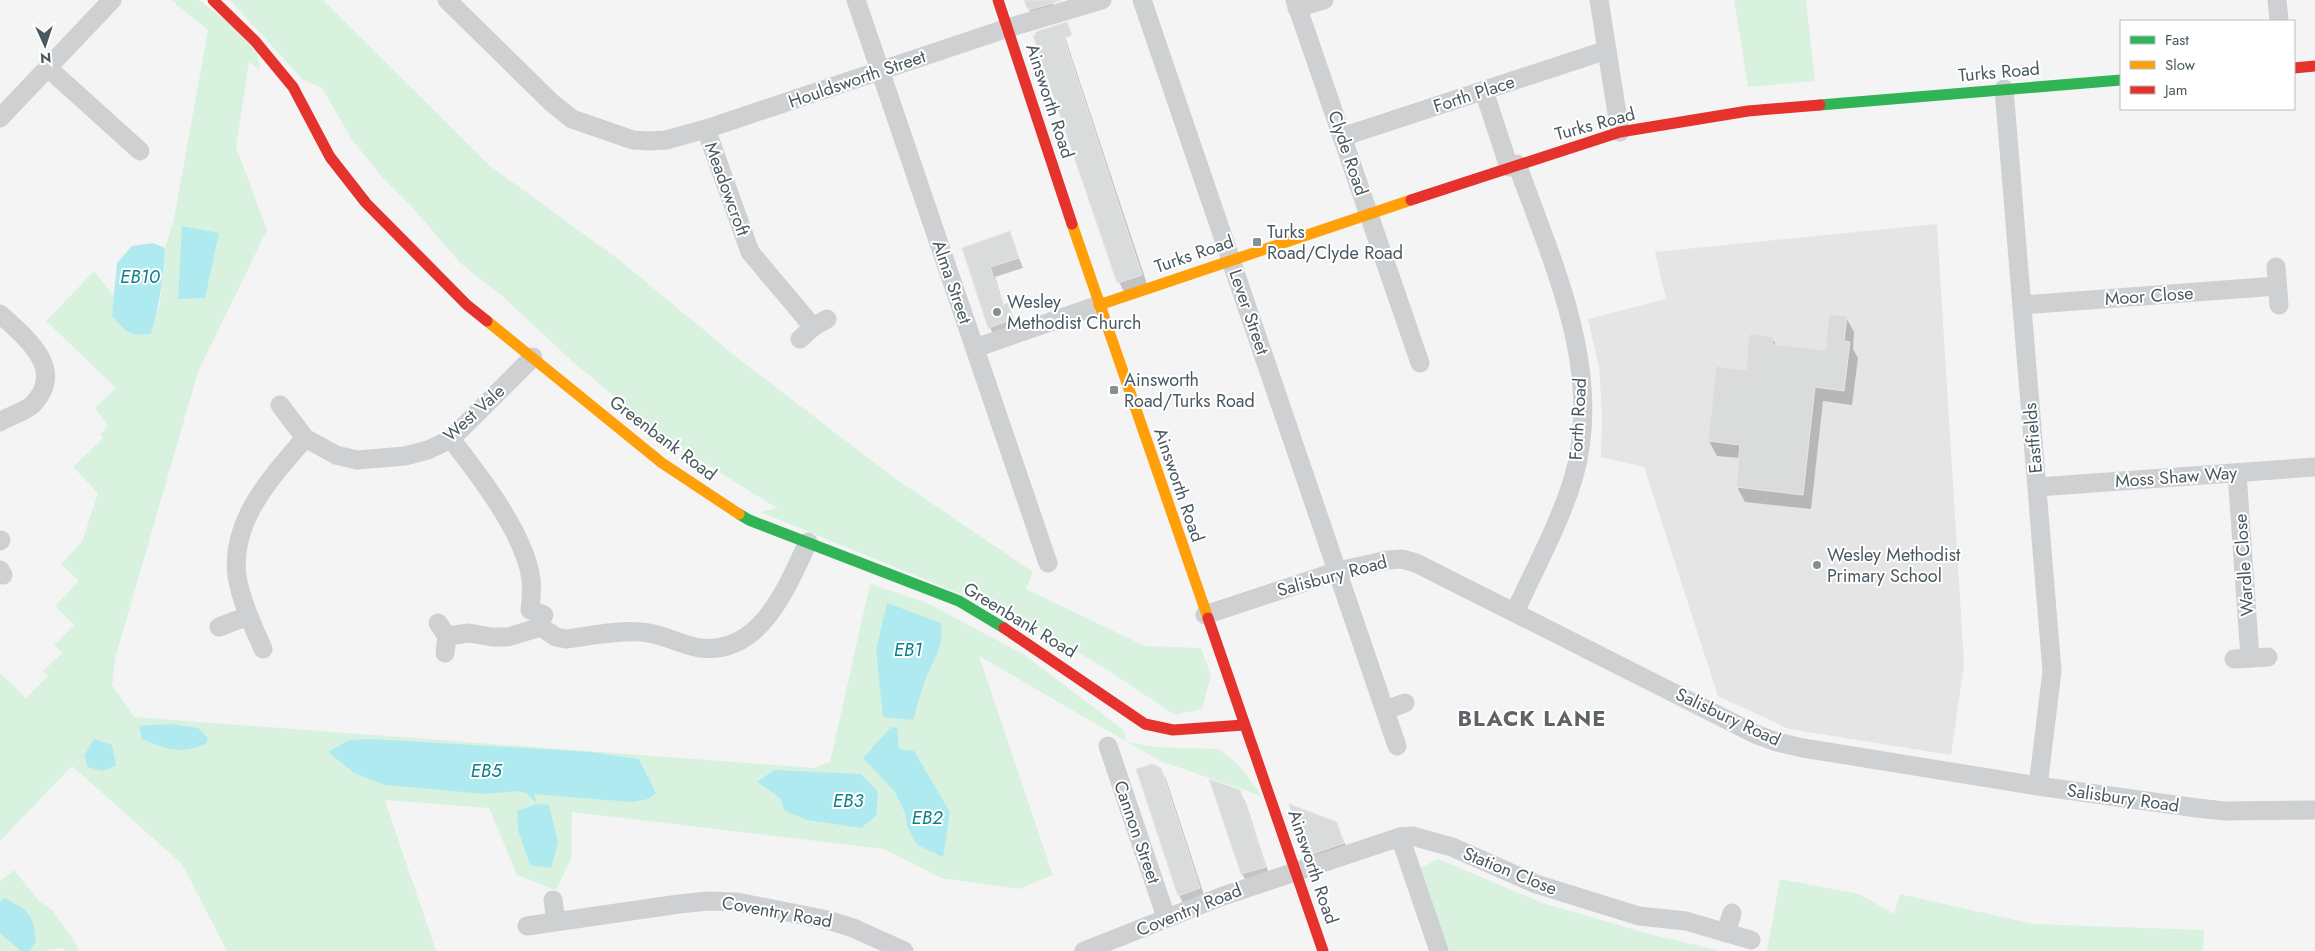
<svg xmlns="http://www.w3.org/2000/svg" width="2315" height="951" font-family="Jost,sans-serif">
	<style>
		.education { fill: #e6e5e6 }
		.green { fill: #d9f2e0 }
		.water { fill: #aeeaf0 }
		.shadow { fill: #0003 }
		.building { fill: #dadcdc; stroke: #e5e6e7 }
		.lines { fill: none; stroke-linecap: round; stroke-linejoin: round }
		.street { stroke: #ced0d2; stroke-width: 19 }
		.fast { stroke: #30b455; stroke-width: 11 }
		.slow { stroke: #ff9f0a; stroke-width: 11 }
		.jam { stroke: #e5322d; stroke-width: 11 }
		.poi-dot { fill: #868f94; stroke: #fff; stroke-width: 2 }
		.labels { text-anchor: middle; stroke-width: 4; stroke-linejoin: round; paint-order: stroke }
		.street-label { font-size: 18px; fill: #4a5961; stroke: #fff }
		.poi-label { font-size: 18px; fill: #4a5961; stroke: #fff; text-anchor: start }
		.water-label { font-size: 19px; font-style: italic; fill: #0d808a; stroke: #fff }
		.district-label { font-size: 22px; font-weight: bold; letter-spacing: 1px; fill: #5f6468; stroke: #fff }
	</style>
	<rect width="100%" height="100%" fill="#f4f4f4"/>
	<!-- education -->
	<polygon class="education" points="1937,224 1964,664 1951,755 1789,729 1718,696 1644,467 1601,457 1602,414 1599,367 1588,319 1666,299 1655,252"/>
	<!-- green -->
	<g class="green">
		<path d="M 171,0 L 199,0 L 228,22 L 257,51 L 260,70 L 249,62 L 236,147 L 267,230 L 198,372 L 115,659 L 112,685 L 134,717 L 814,768 L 830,762 L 870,584 L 927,603 L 1025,655 L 1123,730 L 1127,742 L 1154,747 L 1219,749 L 1240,766 L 1262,796 L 1160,761 L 979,656 L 1053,875 L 1019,889 L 941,878 L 884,849 L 572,812 L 571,859 L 556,890 L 517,875 L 489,808 L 385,800 L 436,951 L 227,951 L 182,864 L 72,766 L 0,841 L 0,673 L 26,698 L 48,676 L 43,671 L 62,653 L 54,645 L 74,625 L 55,606 L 79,581 L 61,564 L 82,542 L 98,493 L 73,467 L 103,438 L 100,434 L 108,426 L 95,408 L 116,388 L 46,321 L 94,271 L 115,297 L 112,316 C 126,332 130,337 151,334 L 160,301 L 164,272 L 165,248 L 174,218 L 208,30 Z"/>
		<polygon points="230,0 323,0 490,166 618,259 744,363 896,479 1033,572 1026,589 1145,646 1201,648 1211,676 1202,709 1175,715 1109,671 985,596 968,597 760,512 777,508 674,444 635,414 572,361 502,296 460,263 412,207 382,177 351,138 322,88 303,80"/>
		<polygon points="1734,0 1806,0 1815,81 1748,87"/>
		<polygon points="1438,859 1543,903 1649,934 1721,951 1448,951 1417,870"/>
		<polygon points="14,870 38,900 53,911 76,944 78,951 65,951 63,948 42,951 0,951 0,881"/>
		<polygon points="1780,879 1859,894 1894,914 1900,894 2033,924 2204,930 2203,951 1767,951"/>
	</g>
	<!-- water -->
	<g class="water">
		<polygon points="182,226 219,233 205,298 178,299"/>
		<path d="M 153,243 L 165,248 C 164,278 159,305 151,334 C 130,337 126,332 112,316 L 117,263 L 132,246 Z"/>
		<path d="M 887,603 L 941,623 C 944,647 934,658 926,678 C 921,692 917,706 913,720 L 883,717 L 876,650 Z"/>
		<path d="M 170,724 L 198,728 L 208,738 L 206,744 C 180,754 167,750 142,739 L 139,726 Z"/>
		<polygon points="891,727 897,728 899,749 914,751 950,812 943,857 917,845 907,826 905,813 895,792 863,758"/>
		<polygon points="94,739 112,745 116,766 102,771 88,767 84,756"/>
		<polygon points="372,739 591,752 639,759 656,793 648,799 632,802 534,794 537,804 549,805 558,842 551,868 530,865 518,830 517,811 537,804 528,794 518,791 486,794 385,785 354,773 328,752 349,740"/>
		<polygon points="774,770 861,774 878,792 876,816 861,828 807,820 785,811 780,798 757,782"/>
		<path d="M 5,898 C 29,912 33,912 36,941 L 30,951 L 21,951 L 0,933 L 0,901 Z"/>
	</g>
	<!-- shadow -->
	<g class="shadow">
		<polygon points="1025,0 1052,0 1056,13 1034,20"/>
		<polygon points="1035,36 1065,37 1147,284 1124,292 1119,282"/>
		<polygon points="1009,233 1023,268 995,277 1004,306 1008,305 1018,329 995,337 990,328 964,248"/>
		<polygon points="1846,317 1854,332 1853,349 1858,358 1852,405 1823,401 1811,509 1745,502 1737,487 1740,458 1717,456 1709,441 1772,338 1776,345 1826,351"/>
		<polygon points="1160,769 1166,779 1205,898 1184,905 1179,895"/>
		<polygon points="1211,781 1239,791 1245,801 1270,877 1248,884 1242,874"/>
		<polygon points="1336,823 1349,853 1312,862 1306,851"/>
	</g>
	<!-- building -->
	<g class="building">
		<polygon points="1024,0 1060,0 1060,1 1028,10"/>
		<polygon points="1067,22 1072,35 1064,38 1142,275 1117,283 1033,36 1036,35 1035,32"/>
		<polygon points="1010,231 1019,258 990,267 1003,305 1008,303 1014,319 988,328 962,248"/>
		<polygon points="1829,314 1847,316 1844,341 1850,342 1844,391 1815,387 1803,495 1736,487 1740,445 1708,441 1716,366 1746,370 1749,334 1773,337 1772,344 1825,350"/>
		<polygon points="1153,764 1161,768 1200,888 1178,896 1136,769"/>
		<polygon points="1209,779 1240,790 1266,867 1241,874"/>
		<polygon points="1289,804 1337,822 1344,843 1312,854 1305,852"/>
	</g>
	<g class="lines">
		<!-- street -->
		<g class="street">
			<polyline points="447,0 552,103 572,119 633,140 649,141 666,140 706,129 750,252 813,327"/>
			<polyline points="856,0 1048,563"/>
			<polyline points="1142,0 1397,746"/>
			<polyline points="1295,0 1420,363"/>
			<polyline points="1599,0 1620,132"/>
			<polyline points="2277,0 2279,21"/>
			<polyline points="1297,8 1324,0"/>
			<polyline points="48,68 140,151"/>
			<polyline points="2004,89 2052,671 2038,786"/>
			<polyline points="1484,91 1509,167"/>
			<polyline points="0,118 112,0"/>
			<polyline points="706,129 1008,28 1102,0"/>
			<polyline points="1342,137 1607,50"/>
			<polyline points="2276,267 2279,305"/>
			<polyline points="2022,305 2277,286"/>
			<path d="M 0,314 C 24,336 66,368 34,403 C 26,412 10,415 0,422"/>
			<polyline points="800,339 813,327 827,319"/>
			<polyline points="975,348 1099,305"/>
			<polyline points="280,405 305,438 336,455 357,460 405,456 428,450 451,439 533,357"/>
			<path d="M 451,439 C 479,475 525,534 531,579 C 532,589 531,601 530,610 L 544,615"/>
			<polyline points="2237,473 2250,658"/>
			<polyline points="2038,487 2315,467"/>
			<polyline points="0,541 1,540"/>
			<polyline points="0,570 3,575"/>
			<path d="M 1515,612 C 1535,568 1560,523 1574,476 C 1604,370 1552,262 1517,164"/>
			<polyline points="1205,615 1338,571 1388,560 1402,559 1416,563 1755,734 1777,742 1803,748 2038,786 2197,808 2225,811 2315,810"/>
			<polyline points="438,623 447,636 445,653"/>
			<polyline points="219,627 248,616"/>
			<path d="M 447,636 L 469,633 L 492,637 L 508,637 L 541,627 L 556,637 L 566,639 C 590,636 617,630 641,632 C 662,633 680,645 700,648 C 761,655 787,587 808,542"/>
			<path d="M 263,649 C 253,626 241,601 237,576 C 230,520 272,477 305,438"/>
			<polyline points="2234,659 2268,657"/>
			<polyline points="1385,710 1405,703"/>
			<polyline points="1108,746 1166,917"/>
			<polyline points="1400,837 1439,951"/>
			<polyline points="553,900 556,921"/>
			<polyline points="527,926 679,904 708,901 737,902 828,920 853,928 904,951"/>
			<polyline points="1726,933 1732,913"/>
			<polyline points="1084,951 1223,896 1400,837 1412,836 1452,847 1536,884 1639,916 1686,921 1751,940"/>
		</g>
		<!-- fast -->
		<g class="fast">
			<polyline points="1820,105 2121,80"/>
			<polyline points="739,514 749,520 959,601 1004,628"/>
		</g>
		<!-- slow -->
		<g class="slow">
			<polyline points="1072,224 1208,618"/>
			<polyline points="1099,305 1411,200"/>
			<polyline points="487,321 662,463 739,514"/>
		</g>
		<!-- jam -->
		<g class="jam">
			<polyline points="213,0 255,41 293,87 330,157 366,203 467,305 487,321"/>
			<polyline points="998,0 1072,224"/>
			<polyline points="2294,68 2315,66"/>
			<polyline points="1411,200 1620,132 1748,111 1820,105"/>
			<polyline points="1208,618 1323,951"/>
			<polyline points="1004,628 1145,724 1173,730 1244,725"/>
		</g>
	</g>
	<!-- markers -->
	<g class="poi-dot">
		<rect x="1252" y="237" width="10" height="10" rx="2.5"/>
		<circle cx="997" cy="312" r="5"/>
		<rect x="1109" y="385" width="10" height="10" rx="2.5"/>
		<circle cx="1817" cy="565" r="5"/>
	</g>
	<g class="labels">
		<!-- street labels -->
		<g class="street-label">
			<text transform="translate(1999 72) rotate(-5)" y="6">Turks Road</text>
			<text transform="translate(857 79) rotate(-19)" y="6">Houldsworth Street</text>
			<text transform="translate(1474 94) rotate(-18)" y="6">Forth Place</text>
			<text transform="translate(1050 101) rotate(72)" y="6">Ainsworth Road</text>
			<text transform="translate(1595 124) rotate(-15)" y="6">Turks Road</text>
			<text transform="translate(1348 153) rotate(71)" y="6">Clyde Road</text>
			<text transform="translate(727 189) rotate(70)" y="6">Meadowcroft</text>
			<text transform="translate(1194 254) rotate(-19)" y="6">Turks Road</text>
			<text transform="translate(952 282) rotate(71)" y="6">Alma Street</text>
			<text transform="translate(2149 296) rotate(-4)" y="6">Moor Close</text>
			<text transform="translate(1249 312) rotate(71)" y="6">Lever Street</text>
			<text transform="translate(474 413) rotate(-42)" y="6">West Vale</text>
			<text transform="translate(1578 419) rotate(-87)" y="6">Forth Road</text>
			<text transform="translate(663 438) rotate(37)" y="6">Greenbank Road</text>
			<text transform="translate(2033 438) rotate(-95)" y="6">Eastfields</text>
			<text transform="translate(2176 477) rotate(-4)" y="6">Moss Shaw Way</text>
			<text transform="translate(1179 485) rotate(71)" y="6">Ainsworth Road</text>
			<text transform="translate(2244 565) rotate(-94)" y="6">Wardle Close</text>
			<text transform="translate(1332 576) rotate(-15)" y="6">Salisbury Road</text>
			<text transform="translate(1020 620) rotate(31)" y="6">Greenbank Road</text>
			<text transform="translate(1728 717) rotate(25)" y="6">Salisbury Road</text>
			<text transform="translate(2123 798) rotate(8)" y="6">Salisbury Road</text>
			<text transform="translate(1137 832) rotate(71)" y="6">Cannon Street</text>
			<text transform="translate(1313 867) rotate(71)" y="6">Ainsworth Road</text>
			<text transform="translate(1510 871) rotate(22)" y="6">Station Close</text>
			<text transform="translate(1189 910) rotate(-22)" y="6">Coventry Road</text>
			<text transform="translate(777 912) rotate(10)" y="6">Coventry Road</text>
		</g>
		<!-- poi labels -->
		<g class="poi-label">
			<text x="1267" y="238">Turks<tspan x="1267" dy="21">Road/Clyde Road</tspan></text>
			<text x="1007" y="308">Wesley<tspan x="1007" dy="21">Methodist Church</tspan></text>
			<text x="1124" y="386">Ainsworth<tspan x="1124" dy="21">Road/Turks Road</tspan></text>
			<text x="1827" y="561">Wesley Methodist<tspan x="1827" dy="21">Primary School</tspan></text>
		</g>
		<!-- water labels -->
		<g class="water-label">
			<text x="140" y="283">EB10</text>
			<text x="908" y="656">EB1</text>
			<text x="486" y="777">EB5</text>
			<text x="848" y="807">EB3</text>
			<text x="927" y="824">EB2</text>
		</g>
		<!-- district labels -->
		<g class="district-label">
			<text x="1532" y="726">BLACK LANE</text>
		</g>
	</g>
	<!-- legend -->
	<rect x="2120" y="20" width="175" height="90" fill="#ffffff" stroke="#b7bdc0"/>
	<rect x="2130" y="36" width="25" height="8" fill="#30b455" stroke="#b7bdc0"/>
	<text x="2165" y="45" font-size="15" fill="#4a5961">Fast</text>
	<rect x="2130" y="61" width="25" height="8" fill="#ff9f0a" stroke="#b7bdc0"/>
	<text x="2165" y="70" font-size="15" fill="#4a5961">Slow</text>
	<rect x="2130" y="86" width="25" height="8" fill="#e5322d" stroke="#b7bdc0"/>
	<text x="2165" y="95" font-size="15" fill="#4a5961">Jam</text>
	<!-- north arrow -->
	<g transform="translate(45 45) rotate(177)" stroke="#ffffff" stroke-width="4" paint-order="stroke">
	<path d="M0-4L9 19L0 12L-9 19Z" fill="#4a5961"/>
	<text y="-8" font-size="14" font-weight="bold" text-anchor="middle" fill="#4a5961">N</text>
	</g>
</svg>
